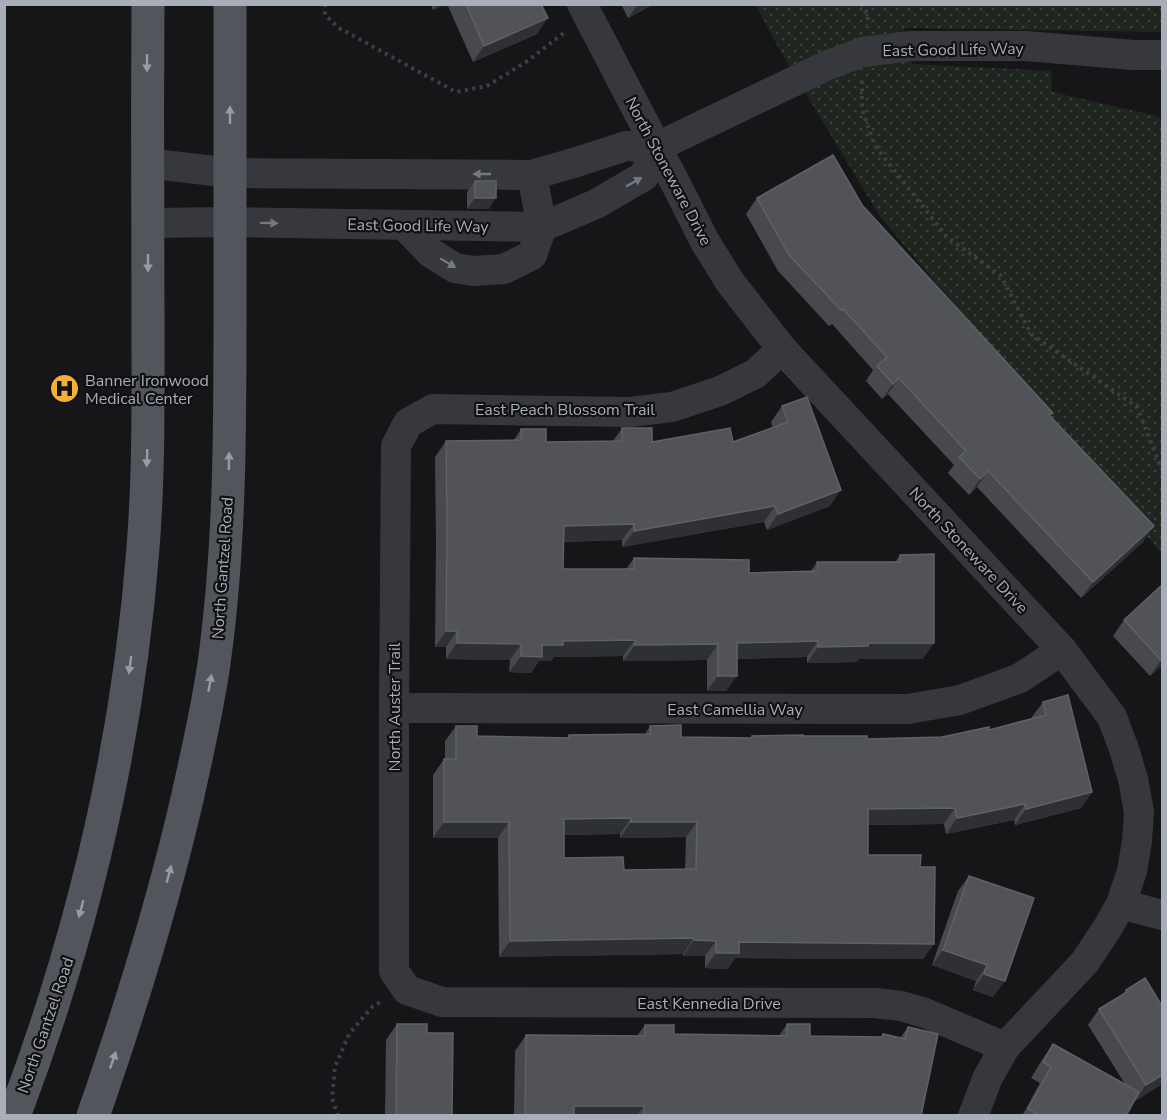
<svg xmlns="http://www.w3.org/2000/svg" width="1167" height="1120" font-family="'Nunito Sans',sans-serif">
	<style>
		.grass { fill: url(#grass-dots) }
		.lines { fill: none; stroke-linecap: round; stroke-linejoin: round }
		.path { stroke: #3d3f44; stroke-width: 4; stroke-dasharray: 3 4.5; stroke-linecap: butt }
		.minor { stroke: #37383d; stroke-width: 30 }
		.primary { stroke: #53555c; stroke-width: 33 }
		.wall { fill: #47494d; fill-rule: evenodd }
		.shaded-wall { fill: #2f3033 }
		.building { fill: #525359; stroke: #5f6168; stroke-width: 1.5; fill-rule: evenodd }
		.oneway { fill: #979ba6 }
		.oneway2 { fill: #757881 }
		.labels { text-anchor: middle; stroke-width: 4.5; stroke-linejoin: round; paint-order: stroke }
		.street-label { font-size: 16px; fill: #a8adb8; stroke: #111113 }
		.poi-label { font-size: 16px; fill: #a8adb8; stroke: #111113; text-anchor: start }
	</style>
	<defs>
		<pattern id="grass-dots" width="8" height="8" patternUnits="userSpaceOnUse" patternTransform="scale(1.5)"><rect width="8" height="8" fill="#1e261f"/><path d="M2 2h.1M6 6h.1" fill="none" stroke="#3c433d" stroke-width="1.8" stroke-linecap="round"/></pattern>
	</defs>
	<rect width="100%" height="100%" fill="#161618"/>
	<!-- grass -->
	<polygon class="grass" points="756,5 1162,5 1162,32 904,28 912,64 1051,71 1052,92 1157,116 1162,120 1162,554 879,215 778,47"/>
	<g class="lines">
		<!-- path -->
		<g class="path">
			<polyline points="325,4 325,15 339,28 456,92 487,86 526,62 565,32"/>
			<polyline points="861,4 868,15 867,25"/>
			<polyline points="862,81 862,109 875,146 947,237 1001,276 1031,334 1137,407 1162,470"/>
			<polyline points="338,1116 332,1098 335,1067 349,1034 373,1006 381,1002"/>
		</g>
		<!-- minor -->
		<g class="minor">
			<polyline points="582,4 682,196 704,240 730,282 782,349 1062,650 1112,717 1124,749 1133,779 1139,812 1137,841 1132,871 1121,904 1108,927 1085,962 1005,1047 988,1077 973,1116"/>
			<polyline points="147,163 230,173 532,175 580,161 626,146 657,147 828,65 863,52 911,46 1026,46 1134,55 1162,55"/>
			<polyline points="148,223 230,222 542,227 596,204 644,176 657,147"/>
			<polyline points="404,225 431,253 455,268 473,271 504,269 532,255 542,227 532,175"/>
			<polyline points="782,349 755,374 720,391 672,407 630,412 433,409 408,423 396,446 394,708 394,971 407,990 442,1002 875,1003 901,1006 925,1013 1005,1047"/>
			<polyline points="394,708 908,709 960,700 1020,678 1062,650"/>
			<polyline points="1121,904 1162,915"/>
		</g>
		<!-- primary -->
		<g class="primary">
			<path d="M 14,1116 C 83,934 128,743 143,548 C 149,473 148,397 148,322 C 148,216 147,110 148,4"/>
			<path d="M 93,1116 C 130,1010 163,904 188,795 C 198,749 209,703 215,656 C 230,544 230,429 230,316 C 230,212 230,108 230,4"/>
		</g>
	</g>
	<!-- wall -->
	<g class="wall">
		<polygon points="431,4 446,4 433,10"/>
		<polygon points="447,4 541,4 537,34 473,62"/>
		<polygon points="621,4 654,4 628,18"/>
		<polygon points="475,181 489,209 467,209 467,192"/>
		<polygon points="757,198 862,205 1050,416 1143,542 1081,598 977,487 969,495 948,473 954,465 888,394 882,399 866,381 873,370 832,324 829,326 778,271 746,214"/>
		<polygon points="782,406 830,506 767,530 764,522 622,547 622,540 563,542 563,569 626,569 634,558 749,573 811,571 817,562 895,562 900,555 923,659 859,659 857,662 807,663 807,657 737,659 726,691 707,691 707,660 623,661 623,656 554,657 551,661 539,661 531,673 509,672 510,660 446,659 446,647 435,647 436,542 435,457 446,441 514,440 521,429 546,442 613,441 622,428 652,442 733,442 773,428 771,422"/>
		<polygon points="1162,585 1162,665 1150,676 1113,636 1124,620"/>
		<path d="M 1043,702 L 1092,792 L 1081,808 L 1015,825 L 1014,820 L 946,834 L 944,824 L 868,825 L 868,855 L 920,867 L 923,959 L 735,958 L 728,969 L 705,968 L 705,956 L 683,956 L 683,954 L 499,957 L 498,838 L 433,838 L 433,775 L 444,759 L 445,759 L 445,741 L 456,726 L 477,736 L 567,738 L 569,735 L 645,734 L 650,726 L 681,737 L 751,738 L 752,736 L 803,736 L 867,739 L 942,737 L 989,730 L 1032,719 L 1032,717 ZM 620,834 L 620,838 L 686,837 L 685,869 L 624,870 L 564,858 L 564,835 Z"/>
		<polygon points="969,876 993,997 973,990 976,981 932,965 958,891"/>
		<polygon points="1126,990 1162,1006 1162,1084 1135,1101 1135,1100 1126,1116 1022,1116 1040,1083 1031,1078 1042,1060 1053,1044 1125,1084 1088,1025 1099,1009 1122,995"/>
		<polygon points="397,1024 427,1033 452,1116 385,1116 386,1040"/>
		<polygon points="787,1024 810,1036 881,1037 883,1034 900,1038 908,1027 921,1116 514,1116 515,1051 526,1035 637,1036 645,1025 674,1034 779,1036"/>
	</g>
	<!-- shaded-wall -->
	<g class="shaded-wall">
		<polygon points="437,4 446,4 433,10"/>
		<polygon points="638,4 654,4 628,18"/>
		<polygon points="548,18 537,34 473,62 484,46"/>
		<polygon points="475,198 496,198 489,209 467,209"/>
		<polygon points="899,378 888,394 882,399 893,384"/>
		<polygon points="988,471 977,487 969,495 980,479"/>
		<polygon points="841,490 830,506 767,530 778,514"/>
		<polygon points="775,506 764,522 622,547 634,531"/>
		<polygon points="634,524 622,540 552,542 564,526"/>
		<polygon points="1154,526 1143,542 1081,598 1093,582"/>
		<polygon points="446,631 457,631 446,647 435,647"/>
		<polygon points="635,640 623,656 554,657 551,661 539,661 531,673 509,672 521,656 542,645 563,641"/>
		<polygon points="818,641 807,657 726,659 737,643"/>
		<polygon points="457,643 521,644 510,660 446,659"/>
		<polygon points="868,643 934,643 923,659 859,659 857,662 807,663 818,647"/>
		<polygon points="718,644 707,660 623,661 635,645"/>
		<polygon points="1162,659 1162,665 1150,676 1161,660"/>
		<polygon points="718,676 737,676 726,691 707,691"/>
		<polygon points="1092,792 1081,808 1015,825 1026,809"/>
		<polygon points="1025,804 1014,820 946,834 957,818"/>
		<polygon points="955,808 944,824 857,825 868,809"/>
		<polygon points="631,818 620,834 553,835 564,819"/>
		<polygon points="444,822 509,822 498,838 433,838"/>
		<polygon points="631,822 697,822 686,837 620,838"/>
		<polygon points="694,938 683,954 499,957 510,941"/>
		<polygon points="694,940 716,941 705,956 683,956"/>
		<polygon points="739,942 934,944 923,959 735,958 728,969 705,968 716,953"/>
		<polygon points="943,950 987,965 976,981 932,965"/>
		<polygon points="984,974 1005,981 993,997 973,990"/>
		<polygon points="1162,1075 1162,1084 1135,1101 1146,1085"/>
		<polygon points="574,1106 644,1106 637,1116 568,1116"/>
	</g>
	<!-- building -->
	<g class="building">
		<polygon points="466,4 541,4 548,18 484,46"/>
		<polygon points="833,155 862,205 1053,413 1049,415 1154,526 1093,582 988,471 980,479 959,457 966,451 899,378 893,384 877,366 887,357 843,309 841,310 789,255 757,198"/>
		<rect x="475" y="181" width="21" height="17"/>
		<polygon points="807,397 841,490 778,514 775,506 634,531 634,524 564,526 563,569 634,569 634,558 749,560 749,573 818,571 817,562 900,562 900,555 934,554 934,643 868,643 868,646 818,647 818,641 737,643 737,676 718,676 718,644 635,645 635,640 563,641 563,645 542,645 542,657 521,656 521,644 457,643 457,631 446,631 447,526 446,441 521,440 521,429 546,429 546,442 622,441 622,428 652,428 652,442 730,428 733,442 788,422 782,406"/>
		<polygon points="1162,585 1162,659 1161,660 1124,620"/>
		<path d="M 1068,695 L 1092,792 L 1026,809 L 1025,804 L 957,818 L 955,808 L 868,809 L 868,855 L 921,855 L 920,867 L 935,867 L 934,944 L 739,942 L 739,953 L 716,953 L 716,941 L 694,940 L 694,938 L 510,941 L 509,822 L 444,822 L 444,759 L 456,759 L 456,726 L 477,726 L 477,736 L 569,738 L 569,735 L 651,734 L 650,726 L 681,725 L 681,737 L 752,738 L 752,736 L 803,735 L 803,736 L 867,736 L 867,739 L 942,737 L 989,727 L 989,730 L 1046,715 L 1043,702 ZM 631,818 L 631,822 L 697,822 L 696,869 L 624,870 L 623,857 L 564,858 L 564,819 Z"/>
		<polygon points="969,876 1034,898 1005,981 984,974 987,965 943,950"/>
		<polygon points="1145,978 1162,1006 1162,1075 1146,1085 1099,1009 1127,992 1126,990"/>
		<polygon points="397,1024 427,1024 427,1033 453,1033 452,1116 396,1116"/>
		<polygon points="787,1024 810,1024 810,1036 882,1037 883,1034 905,1039 908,1027 938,1034 921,1116 644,1116 644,1106 574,1106 574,1116 525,1116 526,1035 645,1036 645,1025 674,1025 674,1034 787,1036"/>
		<polygon points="1053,1044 1139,1092 1126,1116 1041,1116 1028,1109 1051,1067 1043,1062"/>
	</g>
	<!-- one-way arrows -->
	<defs><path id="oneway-solid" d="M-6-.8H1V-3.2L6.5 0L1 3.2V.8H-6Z" transform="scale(1.5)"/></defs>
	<g class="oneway">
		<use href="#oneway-solid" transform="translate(147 63) rotate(90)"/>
		<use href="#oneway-solid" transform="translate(230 115) rotate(-90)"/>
		<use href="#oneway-solid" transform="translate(148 263) rotate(90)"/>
		<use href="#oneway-solid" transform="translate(147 458) rotate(92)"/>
		<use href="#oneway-solid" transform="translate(229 461) rotate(-89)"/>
		<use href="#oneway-solid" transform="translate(130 665) rotate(98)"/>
		<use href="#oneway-solid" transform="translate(210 683) rotate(-80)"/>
		<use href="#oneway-solid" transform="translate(169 874) rotate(-75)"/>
		<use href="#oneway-solid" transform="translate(81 909) rotate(105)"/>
		<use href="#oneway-solid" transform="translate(113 1060) rotate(-71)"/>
	</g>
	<g class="oneway2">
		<use href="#oneway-solid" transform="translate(482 174) rotate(-180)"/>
		<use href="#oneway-solid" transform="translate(634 182) rotate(-29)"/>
		<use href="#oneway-solid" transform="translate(269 223) rotate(1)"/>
		<use href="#oneway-solid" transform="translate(448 263) rotate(30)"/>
	</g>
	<!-- icons -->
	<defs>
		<symbol id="hospital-disc" viewBox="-11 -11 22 22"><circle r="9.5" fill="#f2b134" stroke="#111113"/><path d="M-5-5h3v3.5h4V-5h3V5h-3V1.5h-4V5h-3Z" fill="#111"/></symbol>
	</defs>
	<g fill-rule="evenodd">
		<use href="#hospital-disc" x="48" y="372" width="33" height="33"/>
	</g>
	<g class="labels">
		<!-- street labels -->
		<g class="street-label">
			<text transform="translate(953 49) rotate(-1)" y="6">East Good Life Way</text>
			<text transform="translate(669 171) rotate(62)" y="6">North Stoneware Drive</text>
			<text transform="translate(418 225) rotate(1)" y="6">East Good Life Way</text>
			<text x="565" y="415">East Peach Blossom Trail</text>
			<text transform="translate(969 550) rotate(47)" y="6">North Stoneware Drive</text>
			<text transform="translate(222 568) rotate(-86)" y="6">North Gantzel Road</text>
			<text transform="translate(394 707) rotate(-90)" y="6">North Auster Trail</text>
			<text x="735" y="715">East Camellia Way</text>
			<text x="709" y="1009">East Kennedia Drive</text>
			<text transform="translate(45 1025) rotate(-71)" y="6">North Gantzel Road</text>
		</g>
		<!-- poi labels -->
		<g class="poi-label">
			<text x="85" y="386">Banner Ironwood<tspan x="85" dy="18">Medical Center</tspan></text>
		</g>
	</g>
	<!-- border -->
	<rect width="1167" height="1120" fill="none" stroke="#a8adb8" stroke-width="12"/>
</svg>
